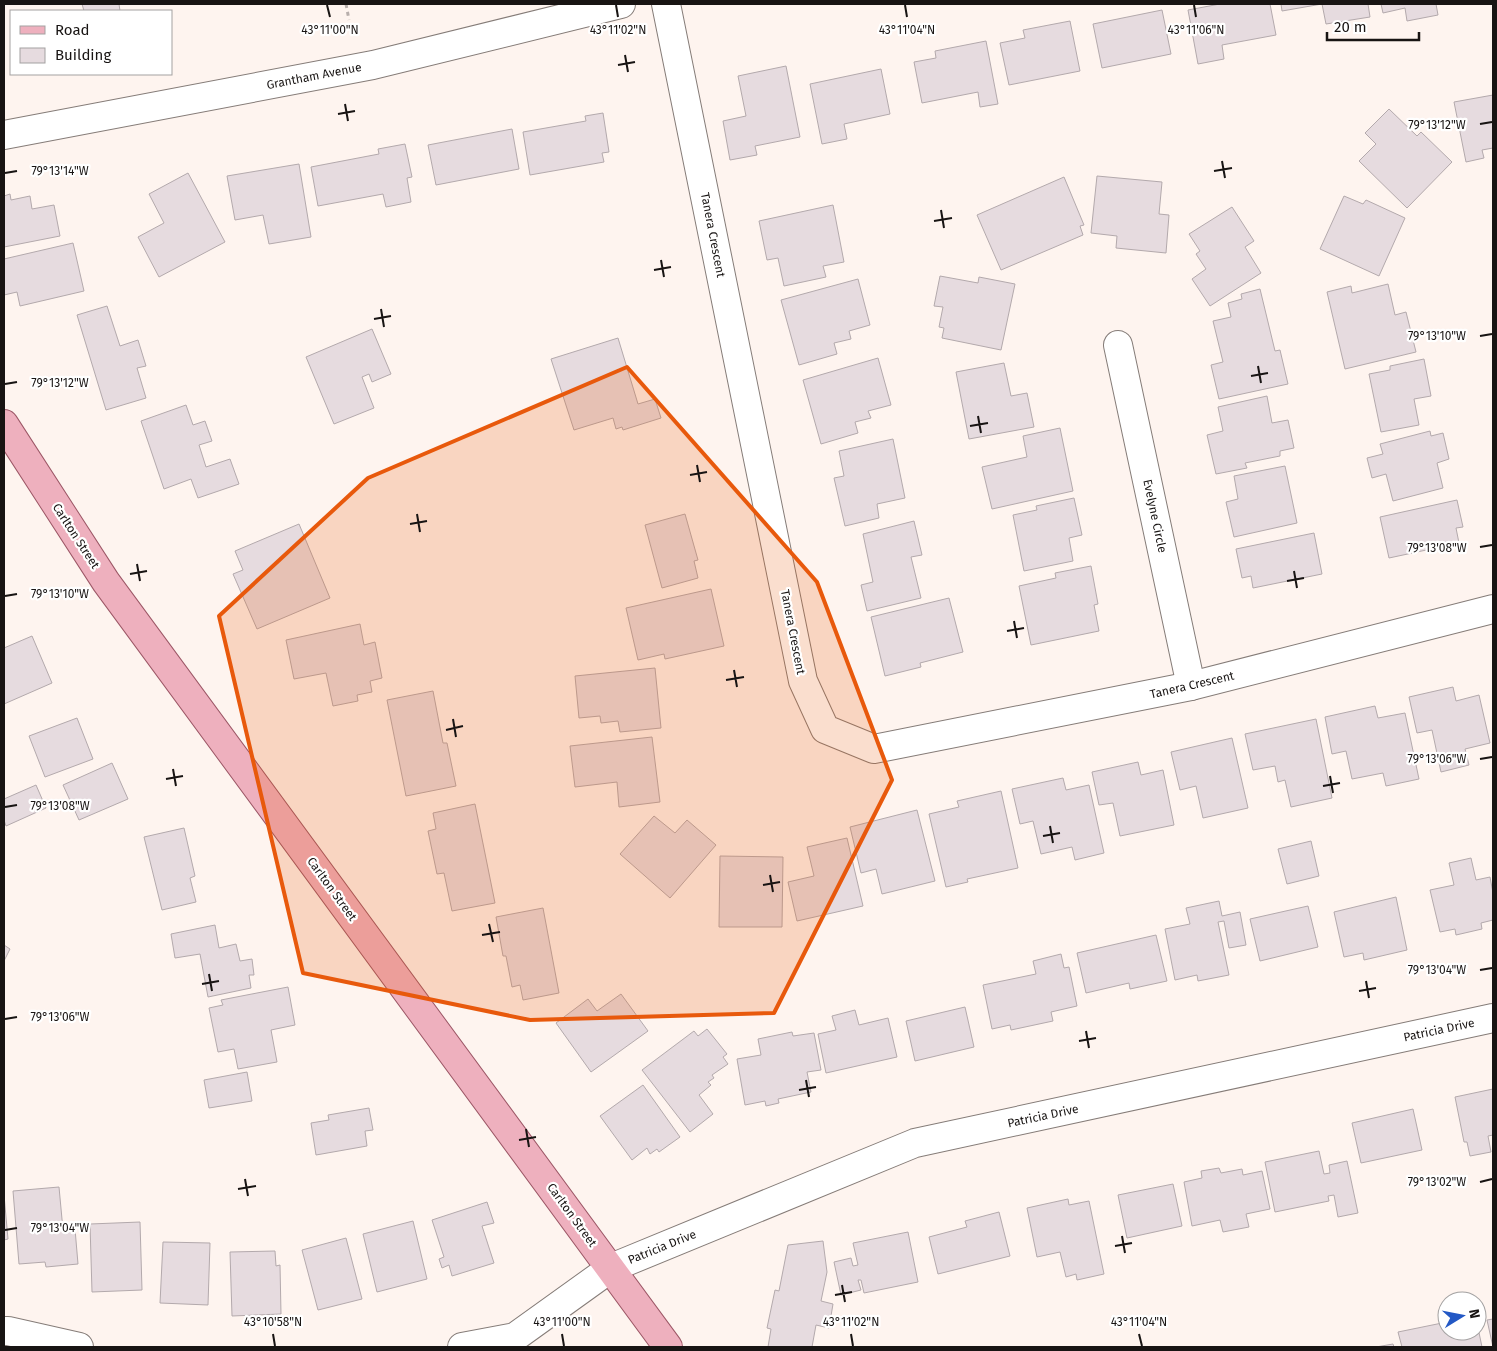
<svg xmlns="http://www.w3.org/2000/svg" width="1497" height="1351" font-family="'Fira Sans',sans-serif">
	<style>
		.building { fill: #e6dbdf; stroke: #b3a9ac }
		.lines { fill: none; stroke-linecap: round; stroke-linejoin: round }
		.minor-casing { stroke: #857c78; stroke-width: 30 }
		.major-casing { stroke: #9c5766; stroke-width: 30 }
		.path { stroke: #b8afac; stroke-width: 3; stroke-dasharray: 4 4; stroke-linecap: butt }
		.minor { stroke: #fff; stroke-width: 28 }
		.major { stroke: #eeb0be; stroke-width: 28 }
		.marked { fill: #e8590c; fill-opacity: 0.2; stroke: #e8590c; stroke-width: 4; stroke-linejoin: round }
		.ticks { fill: none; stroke: #181413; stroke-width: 2 }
		.labels { text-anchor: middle; stroke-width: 4.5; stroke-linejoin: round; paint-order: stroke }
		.street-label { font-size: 12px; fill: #181413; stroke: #fff }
		.ticks-label { font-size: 12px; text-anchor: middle; fill: #181413; stroke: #fff; stroke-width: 4.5; stroke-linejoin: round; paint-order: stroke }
	</style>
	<rect width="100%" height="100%" fill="#fef4ef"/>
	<!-- building -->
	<g class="building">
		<polygon points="82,4 119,4 120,11 84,11"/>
		<polygon points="1220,4 1270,4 1276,35 1222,45 1224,59 1198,64 1188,10"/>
		<polygon points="1281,4 1368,4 1370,17 1326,24 1322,4 1282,11"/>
		<polygon points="1381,4 1436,4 1438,15 1407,21 1405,8 1383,13"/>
		<polygon points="1162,10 1171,54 1102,68 1093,24"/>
		<polygon points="1070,21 1080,71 1009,85 1000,43 1025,38 1023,30"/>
		<polygon points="986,41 998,104 980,107 978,92 922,103 914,62 936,58 935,51"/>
		<polygon points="786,66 800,137 755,146 757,155 730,160 723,121 746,116 738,76"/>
		<polygon points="881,69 890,114 844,124 847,139 822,144 810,84"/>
		<polygon points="1493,95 1493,148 1482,150 1484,158 1466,162 1454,102"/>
		<polygon points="1389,109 1417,136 1421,132 1452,162 1407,208 1359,161 1376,144 1365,133"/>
		<polygon points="603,113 609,152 602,153 604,162 530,175 523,132 586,121 585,116"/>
		<polygon points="512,129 519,169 436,185 428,145"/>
		<polygon points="405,144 412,177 407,178 411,202 386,207 383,194 318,206 311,167 379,154 378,149"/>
		<polygon points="299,164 311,237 269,244 263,215 235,220 227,176"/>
		<polygon points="188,173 225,242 159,277 138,237 164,223 149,194"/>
		<polygon points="1097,176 1162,182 1159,214 1169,215 1166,253 1116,248 1117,236 1091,233"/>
		<polygon points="1064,177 1084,225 1080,226 1083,235 1001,270 977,215"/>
		<polygon points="10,194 11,200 30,196 32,209 54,205 60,236 4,247 4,196"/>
		<polygon points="1344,196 1363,204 1366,200 1405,218 1379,276 1320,249"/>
		<polygon points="833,205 844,262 823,266 826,277 784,286 778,258 767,260 759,221"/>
		<polygon points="1232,207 1254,241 1245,247 1261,273 1210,306 1192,279 1206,269 1196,254 1200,251 1189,234"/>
		<polygon points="73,243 84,291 20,306 17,292 4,295 4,259"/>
		<polygon points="940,276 978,283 979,277 1015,284 1001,350 942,338 944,328 939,327 943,307 934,306"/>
		<polygon points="858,279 870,325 849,331 851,339 834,343 837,354 799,365 781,300"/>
		<polygon points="1388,284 1395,315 1406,312 1416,352 1345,369 1327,292 1351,286 1352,293"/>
		<polygon points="1260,289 1275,351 1280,350 1288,384 1219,399 1211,365 1223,362 1213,321 1231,317 1228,303 1242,299 1241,294"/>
		<polygon points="107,306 120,346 138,340 146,366 137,368 146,398 106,410 77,315"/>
		<polygon points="372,329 391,374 372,382 369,374 362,377 374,408 334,424 306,357"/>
		<polygon points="618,338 638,404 655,399 661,418 623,430 622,427 616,429 613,418 574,430 551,359"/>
		<polygon points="878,358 891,405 868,411 871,418 855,422 858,433 821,444 803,380"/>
		<polygon points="1424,359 1431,396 1414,399 1419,425 1381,432 1369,374 1390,370 1390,366"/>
		<polygon points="1004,363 1011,396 1027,393 1034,427 969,439 956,372"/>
		<polygon points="1267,396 1272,423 1288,420 1294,448 1280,451 1280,456 1245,463 1247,468 1216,474 1207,435 1223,431 1218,407"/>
		<polygon points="186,405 193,425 205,421 212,441 199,445 206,467 230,459 239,484 198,498 191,479 164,489 141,421"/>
		<polygon points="1060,428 1073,491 992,509 982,467 1027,457 1023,436"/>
		<polygon points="1430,431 1431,436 1443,433 1449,459 1437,463 1443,488 1393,501 1386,474 1372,478 1367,458 1383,454 1380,444"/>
		<polygon points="893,439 905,498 877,504 879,518 845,526 834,478 844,476 839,451"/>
		<polygon points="1285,466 1297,523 1234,537 1226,502 1238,499 1234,476"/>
		<polygon points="1074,498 1082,535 1069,538 1073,561 1024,571 1013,515 1037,510 1036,506"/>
		<polygon points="1457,500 1463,527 1456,528 1459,543 1389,558 1380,517"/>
		<polygon points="685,514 698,560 694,561 698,578 662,588 645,525"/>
		<polygon points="914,521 922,555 911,557 921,598 867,611 861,585 873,582 863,534"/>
		<polygon points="299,524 330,598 257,629 233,574 243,570 235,551"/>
		<polygon points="1314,533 1322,574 1253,588 1251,576 1242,578 1236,549"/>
		<polygon points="1091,566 1098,604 1094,605 1099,631 1031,645 1019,586 1056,578 1055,573"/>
		<polygon points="711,589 724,646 665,659 664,654 638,660 626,608"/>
		<polygon points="949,598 963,652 920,663 921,667 885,676 871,617"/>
		<polygon points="360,624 364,645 375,642 382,678 370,681 372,692 357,695 358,701 333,706 326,673 294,679 286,640"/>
		<polygon points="32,636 52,683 4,704 4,648"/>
		<polygon points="655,668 661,728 620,732 618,721 601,723 600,716 579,718 575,676"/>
		<polygon points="1453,687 1456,701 1479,695 1490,743 1465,749 1469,765 1441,772 1432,730 1417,733 1409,697"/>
		<polygon points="433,691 443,743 447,743 456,786 406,796 387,700"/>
		<polygon points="1375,706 1378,718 1405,713 1419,779 1386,786 1383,773 1352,779 1346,751 1332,754 1325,717"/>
		<polygon points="77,718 93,759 45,777 29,736"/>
		<polygon points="1316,719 1332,798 1291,807 1285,780 1278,782 1275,766 1253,770 1245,734"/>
		<polygon points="652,737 660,802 619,807 617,782 575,787 570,746"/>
		<polygon points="1232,738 1248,808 1203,818 1196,786 1180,790 1171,752"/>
		<polygon points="1138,762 1141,775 1163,770 1174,825 1120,836 1113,803 1099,805 1092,772"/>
		<polygon points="112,763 128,799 79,820 63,785"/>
		<polygon points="1063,778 1066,790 1089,785 1104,853 1075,860 1072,847 1041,854 1033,821 1020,824 1012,789"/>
		<polygon points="36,785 46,808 6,826 4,820 4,799"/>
		<polygon points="1001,791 1018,868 967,879 968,882 946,887 929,814 959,807 957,801"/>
		<polygon points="475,804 495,903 452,911 444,873 437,874 428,831 436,829 433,813"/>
		<polygon points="917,810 935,881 882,894 876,869 861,873 850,827"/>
		<polygon points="654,816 675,833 687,820 716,845 670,898 620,854"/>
		<polygon points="184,828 195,876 190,878 196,902 162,910 144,837"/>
		<polygon points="847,838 863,906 797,921 788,882 814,876 807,847"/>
		<polygon points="1311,841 1319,876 1287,884 1278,849"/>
		<polygon points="720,856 783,857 782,927 719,927"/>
		<polygon points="1471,858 1476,880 1490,877 1493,893 1493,920 1481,923 1482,929 1456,935 1455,929 1440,932 1430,890 1454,885 1449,863"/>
		<polygon points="1396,897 1407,950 1364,960 1363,953 1344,957 1334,912"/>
		<polygon points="1219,901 1222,916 1240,912 1246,945 1229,948 1224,921 1218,922 1229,975 1198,981 1197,975 1175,980 1165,929 1190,924 1186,908"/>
		<polygon points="1308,906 1318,947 1260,961 1250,919"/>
		<polygon points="543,908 559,993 523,1000 520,985 512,987 506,956 503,956 496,917"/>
		<polygon points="215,925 219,948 236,944 240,961 252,959 254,975 249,975 251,988 208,997 200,954 175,958 171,934"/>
		<polygon points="1156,935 1167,981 1130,989 1129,983 1086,993 1077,953"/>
		<polygon points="4,945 10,949 4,961"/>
		<polygon points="1061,954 1064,968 1069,967 1077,1006 1051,1012 1053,1021 1011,1030 1010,1025 992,1029 983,985 1036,974 1033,961"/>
		<polygon points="288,987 295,1025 271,1030 277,1062 238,1069 234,1049 218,1052 209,1008 223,1005 221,1000"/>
		<polygon points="621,994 648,1031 591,1072 556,1023 588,999 597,1011"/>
		<polygon points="965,1007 974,1047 915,1061 906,1021"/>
		<polygon points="855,1010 859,1025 888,1018 897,1057 826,1073 818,1034 836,1030 832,1016"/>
		<polygon points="707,1029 727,1054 723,1057 728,1064 712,1075 714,1078 708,1082 711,1085 699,1095 713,1114 690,1132 642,1070 694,1031 698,1036"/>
		<polygon points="792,1032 793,1036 814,1033 821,1070 807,1072 811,1092 778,1099 779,1103 766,1106 765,1101 745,1105 737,1059 761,1055 758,1039"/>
		<polygon points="247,1072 252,1101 209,1108 204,1080"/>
		<polygon points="643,1085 680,1137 659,1152 657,1149 650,1154 647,1148 632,1160 600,1116"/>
		<polygon points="1493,1089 1493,1135 1488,1136 1491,1152 1470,1156 1467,1142 1464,1142 1455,1097"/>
		<polygon points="369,1108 373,1130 365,1131 367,1146 316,1155 311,1123 329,1120 328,1115"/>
		<polygon points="1413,1109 1422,1150 1361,1163 1352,1123"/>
		<polygon points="1319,1151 1324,1174 1330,1173 1329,1165 1347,1161 1358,1213 1338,1217 1334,1195 1328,1196 1329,1201 1275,1212 1265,1162"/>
		<polygon points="1219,1168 1221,1173 1242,1169 1243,1175 1262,1171 1270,1209 1246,1214 1249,1227 1223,1232 1220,1220 1192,1226 1184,1182 1202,1178 1201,1171"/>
		<polygon points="1173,1184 1182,1226 1127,1238 1118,1195"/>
		<polygon points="59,1187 63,1230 75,1229 78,1264 46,1267 45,1262 19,1264 13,1191"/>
		<polygon points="4,1195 8,1239 4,1240"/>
		<polygon points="1068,1199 1069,1205 1089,1201 1104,1274 1077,1280 1076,1274 1066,1277 1060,1252 1037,1257 1027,1208"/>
		<polygon points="487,1202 494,1223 482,1226 494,1263 452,1276 449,1265 442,1268 439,1259 444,1257 432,1220"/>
		<polygon points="999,1212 1010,1256 938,1274 929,1237 967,1227 965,1221"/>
		<polygon points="413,1221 427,1279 377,1292 363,1234"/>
		<polygon points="140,1222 142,1290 92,1292 90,1224"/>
		<polygon points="908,1232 918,1282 864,1293 861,1280 858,1280 861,1290 841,1295 834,1262 851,1258 853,1266 858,1265 853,1243"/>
		<polygon points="346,1238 362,1299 318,1310 302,1250"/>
		<polygon points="823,1241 827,1272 821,1301 833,1304 829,1328 816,1325 812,1347 768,1347 771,1329 767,1328 775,1290 779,1291 788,1245"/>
		<polygon points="163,1242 210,1243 208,1305 160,1303"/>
		<polygon points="275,1251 276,1266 280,1265 281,1314 232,1316 230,1252"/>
		<polygon points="1493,1319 1493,1347 1487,1320"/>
		<polygon points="1447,1322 1447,1331 1477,1331 1477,1323 1482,1347 1402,1347 1398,1332"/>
		<polygon points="1393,1344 1394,1347 1376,1347"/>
	</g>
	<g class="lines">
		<defs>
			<g id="minor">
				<polyline points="666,4 803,681 825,729 874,749 1191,686 1493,609"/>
				<polyline points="4,135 373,65 621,4"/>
				<polyline points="1118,345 1191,686"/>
				<polyline points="4,1331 8,1331 79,1347"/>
				<polyline points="462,1347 515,1337 611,1268 915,1143 1493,1018"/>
			</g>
			<polyline id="major" points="4,424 106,582 668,1347"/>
		</defs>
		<!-- minor casing -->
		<use href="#minor" class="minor-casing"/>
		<!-- major casing -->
		<use href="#major" class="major-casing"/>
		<!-- path -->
		<polyline class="path" points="346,4 349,20"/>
		<!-- minor -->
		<use href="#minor" class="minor"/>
		<!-- major -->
		<use href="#major" class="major"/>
	</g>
	<!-- marked area -->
	<path class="marked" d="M 627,367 L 817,582 L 892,780 L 774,1013 L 530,1020 L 303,973 L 219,616 L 368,478 Z"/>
	<!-- ticks -->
	<path class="ticks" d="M 327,5 L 330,17M 616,5 L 618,17M 905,5 L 907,17M 1194,5 L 1196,17M 625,55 L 628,72M 618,65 L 635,62M 345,104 L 348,121M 338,114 L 355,111M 1480,124 L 1492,122M 1222,161 L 1225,178M 1214,171 L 1232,168M 5,173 L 17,171M 941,210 L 944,228M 934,221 L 952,218M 661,260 L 664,277M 654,270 L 671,267M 381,309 L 384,327M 374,319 L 391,316M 1480,336 L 1492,334M 1258,366 L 1261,383M 1251,376 L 1268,373M 5,384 L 17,382M 978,416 L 981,433M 970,426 L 988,423M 697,465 L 700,482M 690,475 L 707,472M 417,514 L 420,532M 410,524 L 427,521M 1480,547 L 1492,545M 137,564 L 140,581M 1294,571 L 1297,588M 130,574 L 147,571M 1287,581 L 1304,578M 5,596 L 17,594M 1014,621 L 1017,638M 1007,631 L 1024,628M 734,670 L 737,687M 726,680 L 744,677M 453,719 L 456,737M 446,730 L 463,726M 1480,759 L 1492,757M 173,769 L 176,786M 1330,776 L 1333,793M 166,779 L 183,776M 1323,786 L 1340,783M 5,807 L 17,805M 1050,826 L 1053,843M 1043,836 L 1060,833M 770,875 L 773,892M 763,885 L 780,882M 489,924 L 493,942M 482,935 L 500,932M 1480,970 L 1492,968M 209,974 L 212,991M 1366,981 L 1369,998M 202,984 L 219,981M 1359,991 L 1376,988M 5,1019 L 17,1017M 1086,1031 L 1089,1048M 1079,1041 L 1096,1038M 806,1080 L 809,1097M 799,1090 L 816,1087M 526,1129 L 529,1147M 519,1140 L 536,1137M 245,1179 L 248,1196M 1480,1182 L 1492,1179M 238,1189 L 256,1186M 5,1230 L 17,1228M 1122,1236 L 1125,1253M 1115,1246 L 1132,1243M 842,1285 L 845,1302M 835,1295 L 852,1292M 273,1334 L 275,1346M 562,1334 L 564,1346M 851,1334 L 853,1346M 1139,1334 L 1142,1346"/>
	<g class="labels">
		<!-- street labels -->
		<g class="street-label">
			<text transform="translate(314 76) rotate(-11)" y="4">Grantham Avenue</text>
			<text transform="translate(713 235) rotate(79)" y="4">Tanera Crescent</text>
			<text transform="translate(1155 516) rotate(78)" y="4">Evelyne Circle</text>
			<text transform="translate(76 536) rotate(57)" y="4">Carlton Street</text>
			<text transform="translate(793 632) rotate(79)" y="4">Tanera Crescent</text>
			<text transform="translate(1192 685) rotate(-13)" y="4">Tanera Crescent</text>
			<text transform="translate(332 889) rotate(54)" y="4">Carlton Street</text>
			<text transform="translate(1439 1030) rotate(-12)" y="4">Patricia Drive</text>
			<text transform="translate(1043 1116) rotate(-12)" y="4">Patricia Drive</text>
			<text transform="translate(572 1215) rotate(54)" y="4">Carlton Street</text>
			<text transform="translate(662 1247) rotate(-22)" y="4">Patricia Drive</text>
		</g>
	</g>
	<g class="ticks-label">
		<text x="618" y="34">43°11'02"N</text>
		<text x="1196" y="34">43°11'06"N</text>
		<text x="330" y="34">43°11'00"N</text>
		<text x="907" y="34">43°11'04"N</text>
		<text x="1437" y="129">79°13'12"W</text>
		<text x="60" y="175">79°13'14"W</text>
		<text x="1437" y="340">79°13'10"W</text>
		<text x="60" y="387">79°13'12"W</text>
		<text x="1437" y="552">79°13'08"W</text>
		<text x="60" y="598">79°13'10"W</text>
		<text x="1437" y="763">79°13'06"W</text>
		<text x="60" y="810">79°13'08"W</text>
		<text x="1437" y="974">79°13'04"W</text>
		<text x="60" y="1021">79°13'06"W</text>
		<text x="1437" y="1186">79°13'02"W</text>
		<text x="60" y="1232">79°13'04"W</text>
		<text x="273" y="1326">43°10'58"N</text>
		<text x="562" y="1326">43°11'00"N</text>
		<text x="851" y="1326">43°11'02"N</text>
		<text x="1139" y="1326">43°11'04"N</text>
	</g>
	<!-- border -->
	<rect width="1497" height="1351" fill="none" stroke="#181413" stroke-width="10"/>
	<!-- legend -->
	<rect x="10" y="10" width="162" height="65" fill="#ffffff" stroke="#a3a1a1"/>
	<rect x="20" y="26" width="25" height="8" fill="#eeb0be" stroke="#a3a1a1"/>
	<text x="55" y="35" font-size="15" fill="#181413">Road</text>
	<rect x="20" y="48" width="25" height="15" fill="#e6dbdf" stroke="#a3a1a1"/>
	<text x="55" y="60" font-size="15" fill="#181413">Building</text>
	<!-- north arrow -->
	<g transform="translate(1462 1316) rotate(80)"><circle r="24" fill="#ffffff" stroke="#a3a1a1"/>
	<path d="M0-4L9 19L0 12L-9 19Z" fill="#2358c5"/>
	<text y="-8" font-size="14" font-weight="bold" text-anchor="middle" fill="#181413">N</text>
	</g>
	<!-- scale -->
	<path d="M1327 32v8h92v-8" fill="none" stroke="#181413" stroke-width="2.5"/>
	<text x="1334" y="32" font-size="15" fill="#181413" stroke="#ffffff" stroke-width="4" paint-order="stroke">20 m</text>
</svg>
